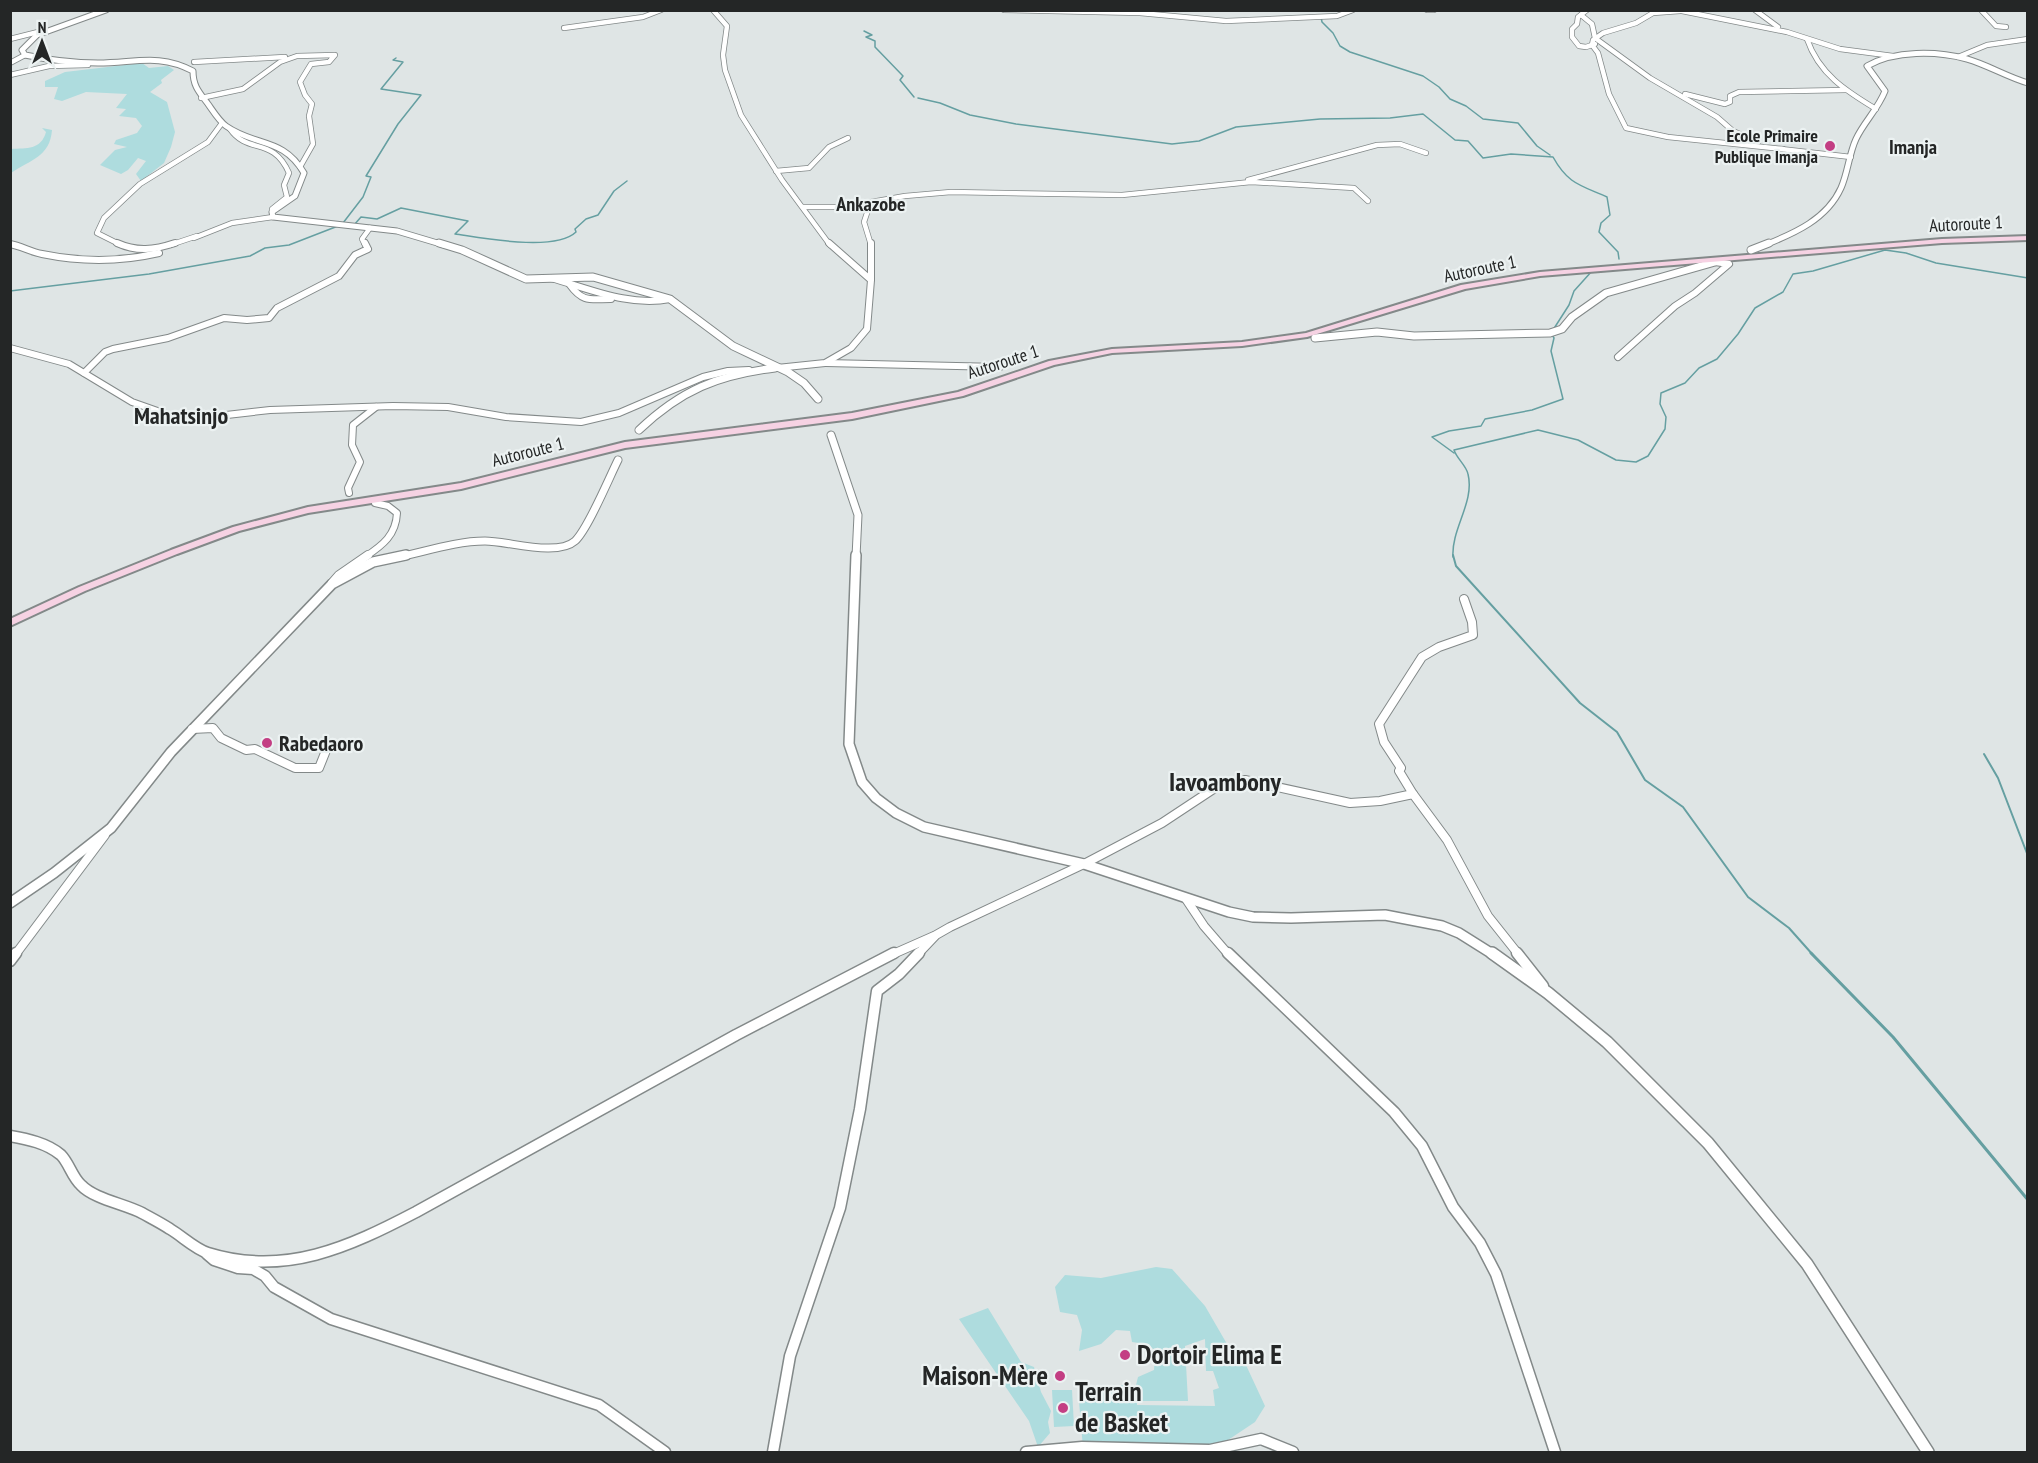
<svg xmlns="http://www.w3.org/2000/svg" width="2038" height="1463" font-family="'PT Sans Narrow',sans-serif">
	<style>
		.green { fill: #aedcde; fill-rule: evenodd }
		.lines { fill: none; stroke-linecap: round; stroke-linejoin: round }
		.stream-far2 { stroke: #659fa1; stroke-width: 1.5 }
		.stream-far1 { stroke: #659fa1; stroke-width: 2 }
		.stream { stroke: #659fa1; stroke-width: 3 }
		.minor-far3-casing { stroke: #838989; stroke-width: 6 }
		.minor-far2-casing { stroke: #838989; stroke-width: 8 }
		.minor-far1-casing { stroke: #838989; stroke-width: 10 }
		.minor-casing { stroke: #838989; stroke-width: 13 }
		.tertiary-far3-casing { stroke: #838989; stroke-width: 7 }
		.tertiary-far2-casing { stroke: #838989; stroke-width: 9 }
		.tertiary-far1-casing { stroke: #838989; stroke-width: 12 }
		.tertiary-casing { stroke: #838989; stroke-width: 14 }
		.secondary-casing { stroke: #838989; stroke-width: 4 }
		.minor-far3 { stroke: #fff; stroke-width: 4.5 }
		.minor-far2 { stroke: #fff; stroke-width: 6 }
		.minor-far1 { stroke: #fff; stroke-width: 8 }
		.minor { stroke: #fff; stroke-width: 10 }
		.tertiary-far3 { stroke: #fff; stroke-width: 5 }
		.tertiary-far2 { stroke: #fff; stroke-width: 7 }
		.tertiary-far1 { stroke: #fff; stroke-width: 9 }
		.tertiary { stroke: #fff; stroke-width: 11 }
		.secondary { fill: #f6d2e3; fill-rule: evenodd }
		.poi-dot { fill: #c33e83; stroke: #ecf2f2; stroke-width: 2 }
		.labels { text-anchor: middle; stroke-width: 4.5; stroke-linejoin: round; paint-order: stroke }
		.far-poi-label { font-size: 18px; font-weight: bold; fill: #242626; stroke: #ecf2f2; text-anchor: end }
		.far-street-label { font-size: 18px; fill: #242626; stroke: #ecf2f2 }
		.far-neighbourhood-label { font-size: 20px; font-weight: bold; fill: #242626; stroke: #ecf2f2 }
		.poi-label { font-size: 22px; font-weight: bold; fill: #242626; stroke: #ecf2f2; text-anchor: start }
		.neighbourhood-label { font-size: 24px; font-weight: bold; fill: #242626; stroke: #ecf2f2 }
		.quarter-label { font-size: 26px; font-weight: bold; fill: #242626; stroke: #ecf2f2 }
		.near-poi-label { font-size: 27px; font-weight: bold; fill: #242626; stroke: #ecf2f2; text-anchor: start }
	</style>
	<rect width="100%" height="100%" fill="#dfe5e5"/>
	<!-- green -->
	<g class="green">
		<polygon points="142,63 149,68 168,66 174,70 161,80 162,83 150,92 167,102 175,132 171,147 164,163 141,181 136,174 146,161 138,158 128,170 121,174 100,165 115,150 127,147 114,144 116,140 137,133 142,126 136,118 119,116 126,109 116,108 127,94 86,92 62,101 54,99 58,87 45,87 45,81 65,72"/>
		<path d="M 42,128 L 52,130 C 50,157 30,160 11,173 L 11,149 C 27,148 41,150 46,132 Z"/>
		<path d="M 1156,1267 L 1172,1269 L 1205,1306 L 1227,1344 L 1239,1350 L 1265,1406 L 1255,1422 L 1222,1444 L 1194,1448 L 1083,1448 L 1078,1390 L 1115,1389 L 1115,1385 L 1136,1385 L 1138,1377 L 1154,1370 L 1155,1350 L 1146,1344 L 1132,1342 L 1130,1331 L 1116,1330 L 1101,1344 L 1079,1351 L 1082,1330 L 1077,1315 L 1060,1312 L 1055,1287 L 1065,1275 L 1101,1278 ZM 1205,1339 L 1206,1371 L 1213,1371 L 1219,1388 L 1213,1390 L 1215,1406 L 1137,1405 L 1137,1401 L 1188,1401 L 1185,1346 Z"/>
		<polygon points="988,1308 1021,1362 1034,1367 1041,1392 1051,1411 1048,1422 1050,1433 1038,1447 1029,1421 959,1319"/>
		<polygon points="1052,1390 1072,1390 1074,1426 1054,1427"/>
	</g>
	<g class="lines">
		<!-- stream-far2 -->
		<g class="stream-far2">
			<polyline points="1321,17 1322,22 1333,33 1340,46 1350,52 1423,76 1439,87 1450,99 1466,106 1483,119 1518,123 1537,146 1550,155"/>
			<polyline points="864,31 872,35 866,37 875,41 875,47 903,76 900,80 914,97"/>
			<path d="M 918,98 L 940,103 L 970,115 L 1016,124 L 1172,144 L 1199,141 L 1236,127 L 1320,119 L 1390,118 L 1423,114 L 1455,140 L 1468,141 L 1483,158 L 1511,154 L 1553,157 C 1568,184 1580,185 1607,197 L 1610,215 L 1601,223 L 1599,232 L 1618,252 L 1619,259"/>
			<polyline points="343,223 363,197 371,177 366,176 398,124 421,95 381,89 403,62 393,60 396,58"/>
			<path d="M 354,225 L 361,217 L 377,219 L 401,208 L 468,221 L 455,234 C 483,238 555,252 576,232 L 575,229 L 586,219 L 598,215 L 614,191 L 627,181"/>
			<polyline points="10,291 149,274 250,256 265,248 289,245 338,226"/>
			<polyline points="1553,330 1569,305 1574,291 1592,271"/>
			<polyline points="1454,453 1432,437 1449,431 1481,426 1485,419 1532,410 1563,399 1551,351 1554,338 1551,333"/>
			<path d="M 1453,557 C 1451,529 1475,502 1468,474 C 1466,465 1457,459 1454,450 L 1538,430 L 1578,440 L 1616,460 L 1636,462 L 1648,456 L 1665,429 L 1666,417 L 1660,404 L 1661,393 L 1685,383 L 1699,368 L 1717,359 L 1738,334 L 1755,308 L 1783,292 L 1793,274 L 1813,271 L 1885,250 L 1906,253 L 1936,263 L 2028,278"/>
		</g>
		<!-- stream-far1 -->
		<g class="stream-far1">
			<polyline points="1453,555 1456,566 1580,703 1617,732 1645,780 1683,807 1748,897 1789,928 1813,955"/>
			<polyline points="1984,754 1998,778 2028,856"/>
		</g>
		<!-- stream -->
		<polyline class="stream" points="1811,953 1893,1037 2028,1200"/>
		<defs>
			<g id="minor-far3">
				<polyline points="713,10 727,26 723,55 725,70 741,115 782,180 830,245"/>
				<polyline points="1004,10 1140,13 1226,21 1337,16 1353,10"/>
				<polyline points="1427,10 1434,10"/>
				<polyline points="1587,10 1578,17 1577,24 1572,29 1572,37 1579,46 1586,47 1595,44"/>
				<polyline points="1677,10 1787,32 1840,49 1893,56"/>
				<polyline points="1755,10 1778,27"/>
				<polyline points="1981,10 1996,26 2006,27"/>
				<polyline points="1680,11 1653,13 1636,23 1603,33 1593,40 1592,45 1598,53 1609,94 1626,128 1668,137 1783,149"/>
				<polyline points="1581,15 1592,24 1595,38 1650,78 1717,117 1733,131 1758,142"/>
				<polyline points="564,28 643,17 661,10"/>
				<polyline points="10,39 46,30"/>
				<path d="M 1807,39 C 1819,74 1846,91 1876,109"/>
				<polyline points="1958,57 1987,45 2028,39"/>
				<polyline points="194,62 285,57"/>
				<polyline points="10,63 25,55"/>
				<polyline points="10,75 49,66 88,65"/>
				<polyline points="1685,94 1725,104 1730,102 1730,96 1739,92 1846,90"/>
				<polyline points="201,98 243,89 280,62 297,56 335,55 329,62 311,64 300,82 305,95 312,104 309,116 313,144 300,167"/>
				<path d="M 230,129 C 248,155 273,136 289,173 L 284,185 L 287,197 L 272,209 L 272,212"/>
				<polyline points="1781,149 1851,157"/>
				<polyline points="776,171 809,168 829,147 848,138"/>
				<polyline points="1248,180 1377,145 1400,144 1426,153"/>
				<polyline points="870,204 864,222 871,245"/>
				<polyline points="803,207 843,207 905,196 951,192 1122,195 1251,182 1354,188 1368,201"/>
				<polyline points="194,238 232,223 273,217"/>
				<polyline points="10,244 15,245"/>
				<polyline points="121,245 97,233 104,218 140,184 208,142 222,123"/>
				<polyline points="170,245 197,236"/>
				<polyline points="365,245 362,239 370,228"/>
			</g>
			<g id="minor-far2">
				<path d="M 117,243 C 137,252 154,250 175,243"/>
				<polyline points="871,243 871,279"/>
				<path d="M 10,244 C 21,246 31,252 42,254 C 81,262 120,262 159,253"/>
				<path d="M 551,278 C 590,289 630,307 670,299"/>
				<path d="M 570,285 C 583,303 591,299 611,299"/>
				<polyline points="10,348 69,364 132,402 183,420 270,410 393,406 448,407 506,417 581,422 619,413 703,377 728,371 749,370"/>
				<polyline points="1618,357 1675,306 1695,293 1729,264 1715,262"/>
				<polyline points="826,363 1000,367"/>
				<polyline points="777,368 825,363 851,348 867,329 871,280 829,243"/>
				<polyline points="84,373 105,352 113,349 168,338 224,318 247,320 269,318 277,308 339,276 355,255 368,249 365,243"/>
				<polyline points="349,493 348,488 360,462 352,445 353,425 376,407"/>
				<path d="M 365,557 C 383,545 396,535 397,513 L 388,506 L 375,503"/>
			</g>
			<g id="minor-far1">
				<polyline points="332,583 339,575 368,555"/>
				<polyline points="192,729 213,728 221,738 246,750 255,749 295,768 319,768 329,743"/>
				<polyline points="1413,794 1399,771 1401,768 1384,742 1379,724 1422,657 1439,647 1473,635 1472,622 1464,599"/>
				<polyline points="1186,899 1204,926 1229,955"/>
				<polyline points="15,955 105,835"/>
				<polyline points="891,955 934,936"/>
				<polyline points="917,955 936,935 950,927 1084,864 1162,823 1218,786 1245,780 1350,803 1380,801 1413,794 1447,840 1488,916 1519,955"/>
			</g>
			<g id="minor">
				<polyline points="1228,953 1394,1112 1422,1146 1453,1207 1480,1243 1496,1274 1555,1452"/>
				<polyline points="1517,953 1543,986"/>
				<polyline points="10,961 16,953"/>
				<path d="M 10,1136 C 27,1139 47,1143 61,1155 C 69,1163 72,1177 81,1185 C 94,1199 125,1204 142,1213 C 151,1218 161,1223 170,1229 C 182,1236 195,1249 208,1253 C 285,1277 349,1247 416,1212 L 736,1035 L 894,953"/>
				<polyline points="207,1254 214,1260 238,1268 253,1269 265,1276 274,1287 331,1319 599,1405 665,1452"/>
				<polyline points="773,1452 790,1356 840,1208 860,1109 877,991 899,974 919,953"/>
				<polyline points="1026,1452 1082,1447 1210,1450 1261,1439 1293,1452"/>
			</g>
			<g id="tertiary-far3">
				<path d="M 106,10 L 37,35 L 22,50 L 25,55 C 49,60 74,63 98,63 C 135,63 159,53 193,71 C 193,86 199,92 208,104 C 213,111 219,121 226,126 C 256,147 283,137 304,173 L 295,196 L 272,212 L 273,217 L 397,231 L 444,245"/>
				<path d="M 1765,245 C 1795,233 1827,219 1841,188 C 1848,172 1849,154 1856,139 C 1864,122 1878,109 1885,91 L 1867,66 C 1895,50 1937,51 1967,59 C 1988,65 2007,77 2028,83"/>
			</g>
			<g id="tertiary-far2">
				<polyline points="439,243 462,250 526,279 593,277 670,299 733,346 788,372 804,383 818,399"/>
				<polyline points="1751,250 1769,243"/>
				<polyline points="1315,338 1377,332 1414,336 1550,333 1562,329 1572,317 1606,293 1715,262"/>
				<path d="M 639,430 C 681,390 718,375 775,368"/>
				<polyline points="831,435 858,515 856,557"/>
				<path d="M 399,557 C 427,551 457,541 485,541 C 508,541 557,557 575,541 C 588,529 609,478 618,460"/>
			</g>
			<g id="tertiary-far1">
				<polyline points="856,555 849,744 862,782 876,798 896,813 924,827 1084,864 1229,912 1253,917 1291,918 1385,915 1442,926 1459,933 1494,955"/>
				<polyline points="10,903 54,873 111,828 171,752 332,584 373,562 406,555"/>
			</g>
			<polyline id="tertiary" points="1492,953 1548,993 1607,1042 1708,1143 1807,1264 1928,1452"/>
			<polygon id="secondary" points="2028,236 2028,240 1942,243 1540,276 1465,289 1307,337 1242,346 1112,353 1054,365 963,396 852,419 625,448 461,489 308,513 239,531 177,554 85,591 10,626 10,619 79,587 171,550 233,527 308,507 461,483 625,442 852,413 958,392 1049,361 1112,349 1242,342 1306,333 1461,285 1540,272 1942,239"/>
		</defs>
		<!-- minor-far3 casing -->
		<use href="#minor-far3" class="minor-far3-casing"/>
		<!-- minor-far2 casing -->
		<use href="#minor-far2" class="minor-far2-casing"/>
		<!-- minor-far1 casing -->
		<use href="#minor-far1" class="minor-far1-casing"/>
		<!-- minor casing -->
		<use href="#minor" class="minor-casing"/>
		<!-- tertiary-far3 casing -->
		<use href="#tertiary-far3" class="tertiary-far3-casing"/>
		<!-- tertiary-far2 casing -->
		<use href="#tertiary-far2" class="tertiary-far2-casing"/>
		<!-- tertiary-far1 casing -->
		<use href="#tertiary-far1" class="tertiary-far1-casing"/>
		<!-- tertiary casing -->
		<use href="#tertiary" class="tertiary-casing"/>
		<!-- secondary casing -->
		<use href="#secondary" class="secondary-casing"/>
		<!-- minor-far3 -->
		<use href="#minor-far3" class="minor-far3"/>
		<!-- minor-far2 -->
		<use href="#minor-far2" class="minor-far2"/>
		<!-- minor-far1 -->
		<use href="#minor-far1" class="minor-far1"/>
		<!-- minor -->
		<use href="#minor" class="minor"/>
		<!-- tertiary-far3 -->
		<use href="#tertiary-far3" class="tertiary-far3"/>
		<!-- tertiary-far2 -->
		<use href="#tertiary-far2" class="tertiary-far2"/>
		<!-- tertiary-far1 -->
		<use href="#tertiary-far1" class="tertiary-far1"/>
		<!-- tertiary -->
		<use href="#tertiary" class="tertiary"/>
		<!-- secondary -->
		<use href="#secondary" class="secondary"/>
	</g>
	<!-- markers -->
	<g class="poi-dot">
		<circle cx="1830" cy="146" r="6"/>
		<circle cx="267" cy="743" r="6"/>
		<circle cx="1125" cy="1355" r="6"/>
		<circle cx="1060" cy="1376" r="6"/>
		<circle cx="1063" cy="1408" r="6"/>
	</g>
	<g class="labels">
		<!-- far-poi labels -->
		<g class="far-poi-label">
			<text x="1818" y="142">Ecole Primaire<tspan x="1818" dy="21">Publique Imanja</tspan></text>
		</g>
		<!-- far-street labels -->
		<g class="far-street-label">
			<text transform="translate(1966 224) rotate(-3)" y="6">Autoroute 1</text>
			<text transform="translate(1480 269) rotate(-12)" y="6">Autoroute 1</text>
			<text transform="translate(1003 362) rotate(-18)" y="6">Autoroute 1</text>
			<text transform="translate(528 452) rotate(-14)" y="6">Autoroute 1</text>
		</g>
		<!-- far-neighbourhood labels -->
		<g class="far-neighbourhood-label">
			<text x="1913" y="154">Imanja</text>
			<text x="871" y="211">Ankazobe</text>
		</g>
		<!-- poi labels -->
		<g class="poi-label">
			<text x="279" y="751">Rabedaoro</text>
		</g>
		<!-- neighbourhood labels -->
		<g class="neighbourhood-label">
			<text x="181" y="424">Mahatsinjo</text>
		</g>
		<!-- quarter labels -->
		<g class="quarter-label">
			<text x="1225" y="791">Iavoambony</text>
		</g>
		<!-- near-poi labels -->
		<g class="near-poi-label">
			<text x="1137" y="1364">Dortoir Elima E</text>
			<text x="1048" y="1385" text-anchor="end">Maison-Mère</text>
			<text x="1075" y="1401">Terrain<tspan x="1075" dy="31">de Basket</tspan></text>
		</g>
	</g>
	<!-- border -->
	<rect width="2038" height="1463" fill="none" stroke="#242626" stroke-width="24"/>
	<!-- north arrow -->
	<g transform="translate(42 42)" stroke="#ecf2f2" stroke-width="4.5" paint-order="stroke">
	<path d="M0-4.5L10 22L0 15L-10 22Z" fill="#242626"/>
	<text y="-9" font-size="16" font-weight="bold" text-anchor="middle" fill="#242626">N</text>
	</g>
</svg>
